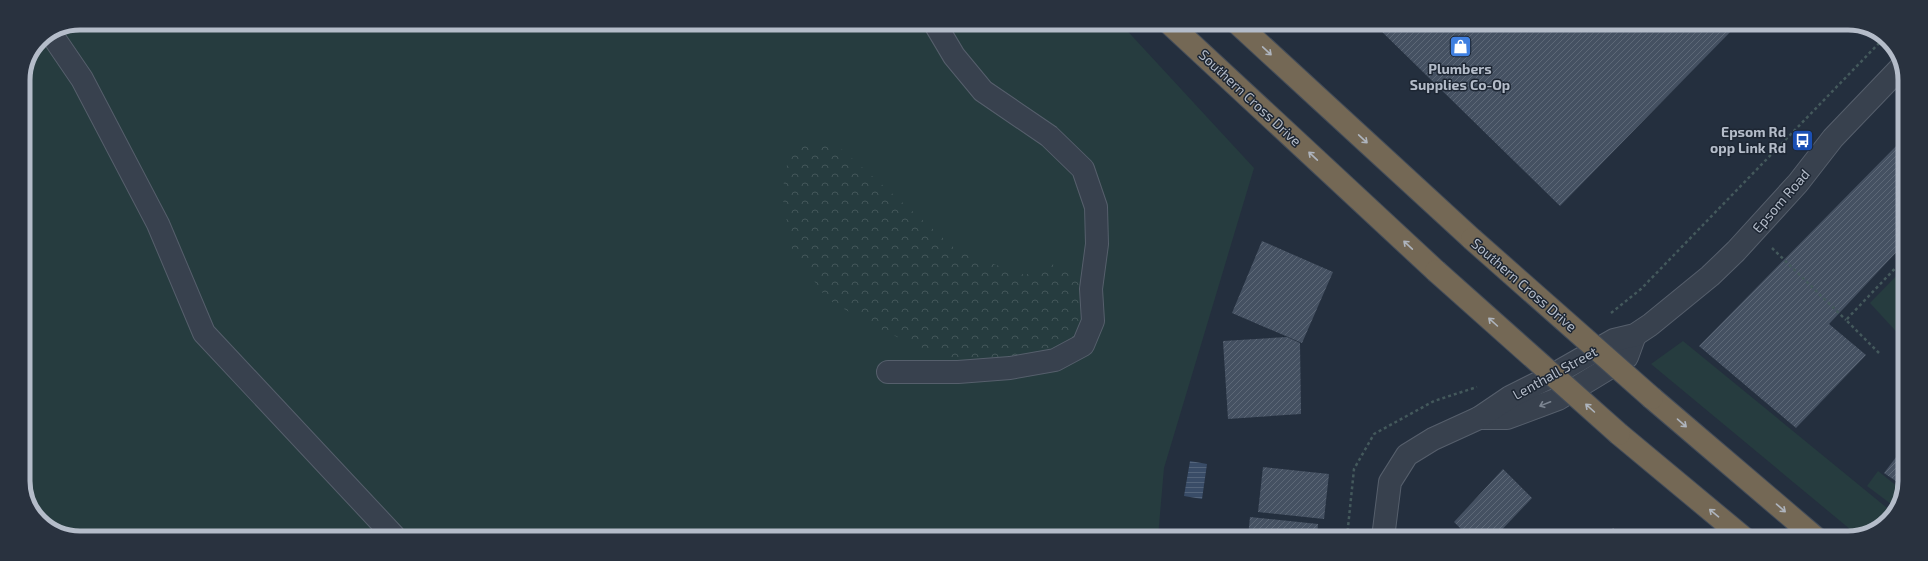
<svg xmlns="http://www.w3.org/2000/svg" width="1928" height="561" font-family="'Exo 2',sans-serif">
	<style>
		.green { fill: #263c3f }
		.forest { fill: url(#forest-crowns) }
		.water { fill: url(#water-rules) }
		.building { fill: url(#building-hatch) }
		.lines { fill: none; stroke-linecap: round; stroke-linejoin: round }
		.minor-casing { stroke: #565f6c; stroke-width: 24 }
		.highway-casing { stroke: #434c59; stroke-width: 24 }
		.path { stroke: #44595c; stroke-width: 2.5; stroke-dasharray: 3 3; stroke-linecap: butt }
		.minor { stroke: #38414e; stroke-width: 22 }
		.highway { stroke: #746855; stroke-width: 22 }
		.highway-bridge-casing { stroke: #434c59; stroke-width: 24; stroke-linecap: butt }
		.highway-bridge { stroke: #746855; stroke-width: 22 }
		.oneway { stroke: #aeb4bd }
		.oneway2 { stroke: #7c8592 }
		.labels { text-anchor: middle; stroke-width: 3; stroke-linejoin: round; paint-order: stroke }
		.poi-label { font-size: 14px; font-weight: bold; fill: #b4bcc9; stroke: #1d2633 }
		.street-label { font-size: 14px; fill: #b4bcc9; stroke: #1d2633 }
		.rim { fill: none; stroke: #b4bcc9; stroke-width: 5 }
	</style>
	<defs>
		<pattern id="forest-crowns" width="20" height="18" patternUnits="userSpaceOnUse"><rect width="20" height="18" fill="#263c3f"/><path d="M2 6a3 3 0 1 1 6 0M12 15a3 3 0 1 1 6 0" fill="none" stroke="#435659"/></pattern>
		<pattern id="water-rules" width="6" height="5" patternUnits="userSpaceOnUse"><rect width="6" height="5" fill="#394c67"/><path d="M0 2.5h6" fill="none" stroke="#53647b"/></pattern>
		<pattern id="building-hatch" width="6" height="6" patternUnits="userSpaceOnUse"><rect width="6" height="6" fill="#455162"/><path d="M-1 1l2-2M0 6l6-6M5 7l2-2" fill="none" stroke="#5d6877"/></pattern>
	</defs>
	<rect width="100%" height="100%" fill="#242f3e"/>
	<!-- green -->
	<g class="green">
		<polygon points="80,23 1121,24 1254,168 1164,468 1158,537 66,536 37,518 23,485 23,80 40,40"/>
		<polygon points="1904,268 1904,340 1870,303"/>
		<polygon points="1683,341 1892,512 1883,526 1857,535 1651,364"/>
		<polygon points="1878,471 1903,491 1903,495 1895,507 1867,486"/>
	</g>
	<!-- forest -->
	<polygon class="forest" points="809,141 839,147 959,252 1025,275 1052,264 1086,284 1083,345 971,364 914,345 868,323 827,299 792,250 782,194 788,159"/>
	<!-- water -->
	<polygon class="water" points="1190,461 1207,464 1202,499 1184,496"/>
	<!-- building -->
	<g class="building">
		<polygon points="1374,24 1737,25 1560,206"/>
		<polygon points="1905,137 1904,244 1829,324 1866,355 1796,428 1699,346"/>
		<polygon points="1262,241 1333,272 1302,343 1232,313"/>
		<polygon points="1287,337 1300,343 1301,414 1228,419 1223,341"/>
		<polygon points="1903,448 1903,486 1884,473"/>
		<polygon points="1263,467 1329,474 1324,519 1258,512"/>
		<polygon points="1503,469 1532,498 1494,538 1470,538 1454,522"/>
		<polygon points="1250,517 1318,524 1317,537 1248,537"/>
		<polygon points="1613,528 1624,538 1603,538"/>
	</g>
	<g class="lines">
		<defs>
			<g id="minor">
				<polyline points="52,35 82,79 158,224 204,333 394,536"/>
				<polyline points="888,372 958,372 1010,368 1055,360 1083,345 1093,321 1091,289 1097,244 1096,207 1083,169 1049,136 983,91 954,56 935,24"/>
				<polyline points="1479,418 1507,418 1558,399 1627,357 1635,335"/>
				<polyline points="1383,538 1390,482 1407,455 1433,439 1479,418 1510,397 1544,380 1614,340 1635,335 1650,325 1710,276 1736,251 1798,183 1833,138 1901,67"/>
			</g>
			<g id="highway">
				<polyline points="1170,24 1436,271"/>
				<polyline points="1238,24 1472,239"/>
				<polyline points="1652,398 1816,538"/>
				<polyline points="1619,434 1744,538"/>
			</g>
		</defs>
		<!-- minor casing -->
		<use href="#minor" class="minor-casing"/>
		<!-- highway casing -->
		<use href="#highway" class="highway-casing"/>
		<!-- path -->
		<g class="path">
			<polyline points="1772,248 1846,320"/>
			<polyline points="1611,313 1641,289 1884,38"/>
			<polyline points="1879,353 1846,320 1904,259"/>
			<polyline points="1347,537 1354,469 1374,434 1434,401 1477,387"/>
		</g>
		<!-- minor -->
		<use href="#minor" class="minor"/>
		<!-- highway -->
		<use href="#highway" class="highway"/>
		<defs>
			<g id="highway-bridge">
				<polyline points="1472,239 1652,398"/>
				<polyline points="1436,271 1619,434"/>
			</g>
		</defs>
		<!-- highway-bridge casing -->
		<use href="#highway-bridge" class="highway-bridge-casing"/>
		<!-- highway-bridge -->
		<use href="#highway-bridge" class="highway-bridge"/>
	</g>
	<!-- one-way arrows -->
	<defs><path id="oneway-shaft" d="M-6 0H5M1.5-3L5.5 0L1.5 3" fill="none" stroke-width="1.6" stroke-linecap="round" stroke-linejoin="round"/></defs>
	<g class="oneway">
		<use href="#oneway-shaft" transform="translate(1267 51) rotate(43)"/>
		<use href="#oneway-shaft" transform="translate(1363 139) rotate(43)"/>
		<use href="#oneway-shaft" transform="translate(1313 156) rotate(-137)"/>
		<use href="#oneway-shaft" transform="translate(1408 245) rotate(-137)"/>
		<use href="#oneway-shaft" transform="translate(1493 322) rotate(-138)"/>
		<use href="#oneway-shaft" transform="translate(1590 408) rotate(-138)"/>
		<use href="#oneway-shaft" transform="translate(1682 423) rotate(41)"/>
		<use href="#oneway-shaft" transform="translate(1781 508) rotate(41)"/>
		<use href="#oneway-shaft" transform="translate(1714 513) rotate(-140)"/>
	</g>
	<use class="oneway2" href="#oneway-shaft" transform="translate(1545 404) rotate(158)"/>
	<!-- icons -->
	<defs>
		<symbol id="shop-square" viewBox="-11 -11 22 22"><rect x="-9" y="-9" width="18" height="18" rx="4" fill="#3f7fe0" stroke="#1d2633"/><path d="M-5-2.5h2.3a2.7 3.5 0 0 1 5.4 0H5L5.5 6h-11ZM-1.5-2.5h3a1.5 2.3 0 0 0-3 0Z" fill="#fff"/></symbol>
		<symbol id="bus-square" viewBox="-11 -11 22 22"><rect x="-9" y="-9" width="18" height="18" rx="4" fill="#1a4fb4" stroke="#1d2633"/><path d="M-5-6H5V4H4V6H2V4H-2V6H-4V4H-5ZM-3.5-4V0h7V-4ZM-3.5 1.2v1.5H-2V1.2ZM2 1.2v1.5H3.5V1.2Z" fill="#fff"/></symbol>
	</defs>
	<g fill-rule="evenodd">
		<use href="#shop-square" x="1448" y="34" width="25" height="25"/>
		<use href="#bus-square" x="1790" y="128" width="25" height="25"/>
	</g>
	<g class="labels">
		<!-- poi labels -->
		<g class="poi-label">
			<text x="1460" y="74">Plumbers<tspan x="1460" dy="16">Supplies Co-Op</tspan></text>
			<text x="1786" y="137" text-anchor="end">Epsom Rd<tspan x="1786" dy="16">opp Link Rd</tspan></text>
		</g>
		<!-- street labels -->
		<g class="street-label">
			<text transform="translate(1250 98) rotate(43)" y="5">Southern Cross Drive</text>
			<text transform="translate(1781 201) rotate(-49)" y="5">Epsom Road</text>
			<text transform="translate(1524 285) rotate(41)" y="5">Southern Cross Drive</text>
			<text transform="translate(1555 373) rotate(-29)" y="5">Lenthall Street</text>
		</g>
	</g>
	<!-- crop -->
	<path d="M0 0H1928V561H0ZM80 30H1848A50 50 0 0 1 1898 80V481A50 50 0 0 1 1848 531H80A50 50 0 0 1 30 481V80A50 50 0 0 1 80 30Z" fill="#29323f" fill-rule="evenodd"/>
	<path class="rim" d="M80 30H1848A50 50 0 0 1 1898 80V481A50 50 0 0 1 1848 531H80A50 50 0 0 1 30 481V80A50 50 0 0 1 80 30Z"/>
</svg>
